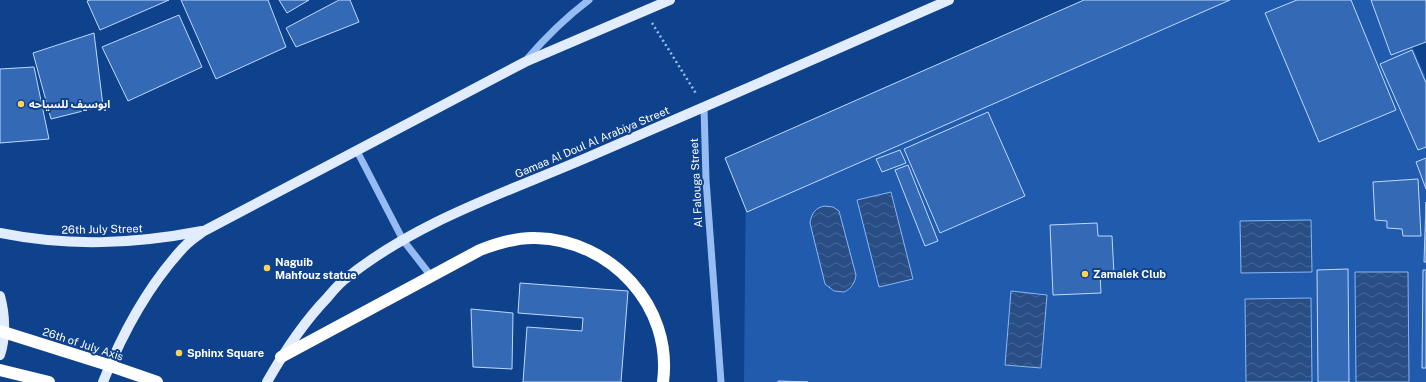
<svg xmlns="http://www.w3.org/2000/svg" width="1426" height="382" font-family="'Public Sans','Noto Sans Arabic',sans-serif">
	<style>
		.green { fill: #215bad }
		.water { fill: url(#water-waves); stroke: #88b8f7 }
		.building { fill: #3369b5; stroke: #bed9fe }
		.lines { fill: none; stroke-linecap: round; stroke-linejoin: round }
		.path { stroke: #96bdf3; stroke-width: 2.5; stroke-dasharray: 2 3; stroke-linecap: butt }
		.minor { stroke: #96bdf3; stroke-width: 7 }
		.major { stroke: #e2ecff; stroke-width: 10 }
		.highway { stroke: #fff; stroke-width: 12 }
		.highway-bridge { stroke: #fff; stroke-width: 12 }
		.poi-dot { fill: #ffd458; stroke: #0f428d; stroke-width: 1.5 }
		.labels { text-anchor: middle; stroke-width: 4; stroke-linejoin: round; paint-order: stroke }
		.poi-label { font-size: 11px; font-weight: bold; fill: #fff; stroke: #0f428d; text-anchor: start }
		.street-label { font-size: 11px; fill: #fff; stroke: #0f428d }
	</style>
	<defs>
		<pattern id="water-waves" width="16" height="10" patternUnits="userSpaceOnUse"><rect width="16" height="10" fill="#284e85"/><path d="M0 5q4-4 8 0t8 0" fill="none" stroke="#486997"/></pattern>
	</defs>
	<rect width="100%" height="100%" fill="#0f428d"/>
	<!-- green -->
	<polygon class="green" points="1106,0 1392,0 1426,78 1426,382 744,382 746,166"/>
	<!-- water -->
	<g class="water">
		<polygon points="891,192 913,279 879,287 857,200"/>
		<path d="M 825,206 L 833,207 L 839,211 L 856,275 C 855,283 851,289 844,292 L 834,291 L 825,284 L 810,223 C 811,214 816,207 825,206 Z"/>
		<polygon points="1311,220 1312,272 1241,273 1240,221"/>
		<polygon points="1355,272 1408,272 1409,382 1356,382"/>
		<polygon points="1011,291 1047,295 1041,368 1005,365"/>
		<polygon points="1311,298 1312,382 1246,382 1245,299"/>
	</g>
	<!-- building -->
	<g class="building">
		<polygon points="90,0 169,0 100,30 87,1"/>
		<polygon points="181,0 268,0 286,47 216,79"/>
		<polygon points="279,0 309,0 287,13"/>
		<polygon points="339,0 350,0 359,22 296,47 286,28"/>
		<polygon points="1084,0 1230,0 747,212 725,158"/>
		<polygon points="1297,0 1351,0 1396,110 1319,142 1265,13"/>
		<polygon points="1371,0 1426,0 1426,42 1391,55"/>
		<polygon points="179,15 202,67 128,101 102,47"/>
		<polygon points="94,33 103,106 51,119 33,53"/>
		<polygon points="1412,50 1426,83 1426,147 1418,150 1380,64"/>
		<polygon points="34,67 49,139 0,143 0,69"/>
		<polygon points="988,112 1025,196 940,233 904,149"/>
		<polygon points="900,150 906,163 882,172 876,159"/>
		<polygon points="1426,158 1426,189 1416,162"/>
		<polygon points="908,165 938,241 925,246 895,170"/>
		<polygon points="1418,179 1421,236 1403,236 1402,229 1387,228 1387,221 1375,220 1373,182"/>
		<polygon points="1426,202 1426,262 1424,262"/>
		<polygon points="1097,223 1098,236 1112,236 1114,274 1100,274 1101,293 1053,295 1050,225"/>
		<polygon points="1348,269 1349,382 1318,382 1317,270"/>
		<polygon points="1423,270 1426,270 1426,368 1422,368"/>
		<polygon points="520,283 628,291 621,382 523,382 527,327 582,331 583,318 518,313"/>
		<polygon points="471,309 513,313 512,369 473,367"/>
		<polygon points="778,381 808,382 778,382"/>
	</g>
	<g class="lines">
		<!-- path -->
		<polyline class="path" points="652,23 697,95"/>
		<!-- minor -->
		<g class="minor">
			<path d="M 526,60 C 545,38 565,18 589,0"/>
			<polyline points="704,107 706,180 721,382"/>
			<polyline points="357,151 403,240 431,276"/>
		</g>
		<!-- major -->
		<g class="major">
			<path d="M 0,233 C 69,247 134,244 202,231"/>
			<path d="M 0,296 C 5,314 6,337 0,355"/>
			<path d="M 103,382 C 122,334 148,286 183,248 C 189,241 197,236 204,231 L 525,62 L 670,0"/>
			<path d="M 267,382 C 284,352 303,323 327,298 C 332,292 338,285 344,280 C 416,221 508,192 593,155 C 712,104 830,52 949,0"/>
		</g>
		<!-- highway -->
		<g class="highway">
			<path d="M 281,357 L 480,250 C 498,243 517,237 536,238 C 611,240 673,306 663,382"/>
			<polyline points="0,370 49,382"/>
		</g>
		<!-- highway-bridge -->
		<polyline class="highway-bridge" points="0,331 105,364 157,382"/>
	</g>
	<!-- markers -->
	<g class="poi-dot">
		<circle cx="21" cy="104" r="4"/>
		<circle cx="267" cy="268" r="4"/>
		<circle cx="1085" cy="274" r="4"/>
		<circle cx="179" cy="353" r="4"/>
	</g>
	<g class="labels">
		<!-- poi labels -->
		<g class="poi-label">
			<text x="29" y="108">ابوسيف للسياحه</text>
			<text x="275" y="266">Naguib<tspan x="275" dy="13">Mahfouz statue</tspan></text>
			<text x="1093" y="278">Zamalek Club</text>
			<text x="187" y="357">Sphinx Square</text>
		</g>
		<!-- street labels -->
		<g class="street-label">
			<text transform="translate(592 142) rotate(-23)" y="4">Gamaa Al Doul Al Arabiya Street</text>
			<text transform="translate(696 183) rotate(-93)" y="4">Al Falouga Street</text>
			<text transform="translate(102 229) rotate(-1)" y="4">26th July Street</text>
			<text transform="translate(83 344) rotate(18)" y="4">26th of July Axis</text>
		</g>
	</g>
</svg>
